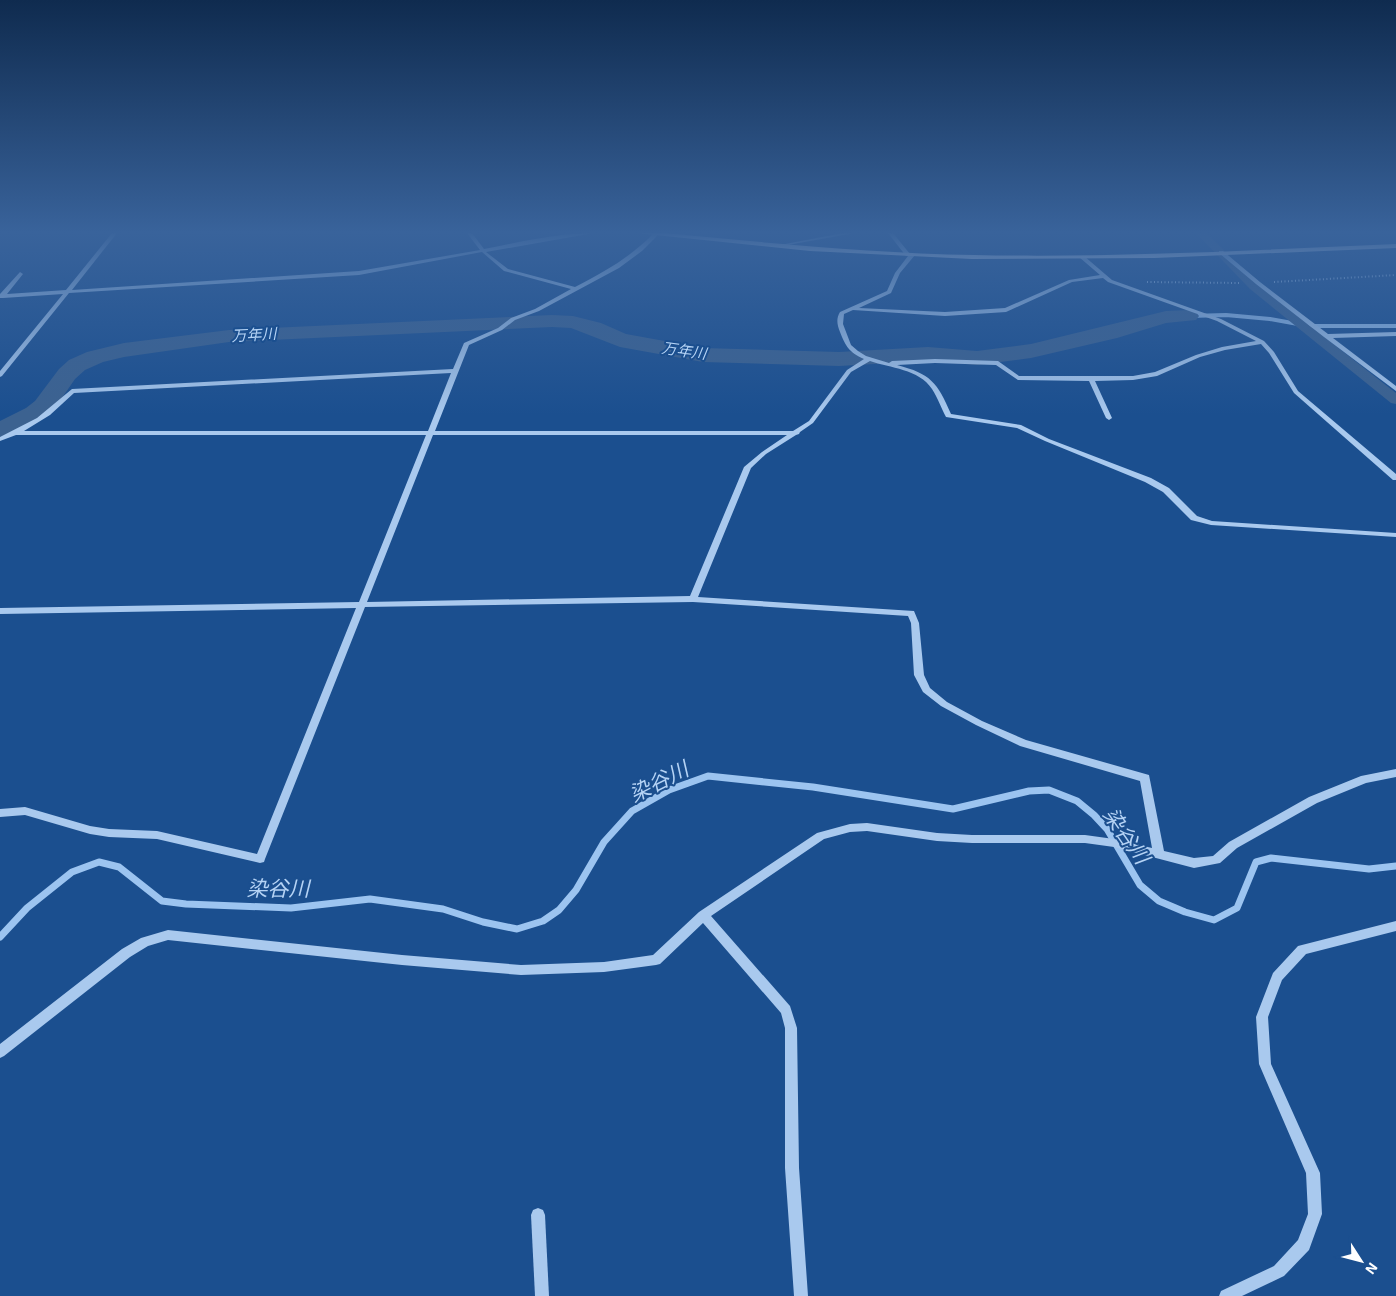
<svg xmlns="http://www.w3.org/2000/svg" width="1396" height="1296" font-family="'Exo 2','Noto Sans JP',sans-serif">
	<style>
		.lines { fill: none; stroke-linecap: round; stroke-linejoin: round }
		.stream-far1 { stroke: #9cc4f0; stroke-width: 4 }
		.stream { stroke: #9cc4f0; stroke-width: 7 }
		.canal { fill: #3c6290; fill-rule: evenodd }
		.river { fill: #3c6290; fill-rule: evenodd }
		.path { stroke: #a9c9ee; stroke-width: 2; stroke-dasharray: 1 2.5; stroke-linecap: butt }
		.minor { fill: #a9c9ee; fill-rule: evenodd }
		.major { fill: #f0f6ff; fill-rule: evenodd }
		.labels { text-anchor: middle; stroke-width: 4; stroke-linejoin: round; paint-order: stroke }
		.far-water-label { font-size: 15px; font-style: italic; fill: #b5d3f5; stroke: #1b4f8f }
		.near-water-label { font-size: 21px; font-style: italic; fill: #b5d3f5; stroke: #1b4f8f }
	</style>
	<rect width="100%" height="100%" fill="#1b4f8f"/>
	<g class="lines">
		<!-- stream-far1 -->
		<polyline class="stream-far1" points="1189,316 1226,315 1270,319 1309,326 1396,326"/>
		<!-- stream -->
		<polyline class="stream" points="0,937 27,908 72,872 99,862 119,867 162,901 186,904 291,908 370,899 443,909 483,922 517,929 543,921 559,910 576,890 604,842 632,811 669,790 708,776 813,787 953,809 1029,791 1049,790 1077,801 1094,815 1107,829 1140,885 1159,901 1185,912 1214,920 1237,908 1256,862 1271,858 1369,869 1396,866"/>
		<!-- canal -->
		<polygon class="canal" points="1196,233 1207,233 1258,285 1396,393 1396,404 1391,403 1250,289"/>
		<!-- river -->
		<polygon class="river" points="1189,310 1196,312 1199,316 1196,320 1166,323 1117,338 1031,358 977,365 928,361 839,366 703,362 620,347 571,328 552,327 229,342 124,357 103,362 85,370 75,379 53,411 44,418 9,435 0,437 0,421 26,408 35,401 59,369 69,360 87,352 124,343 229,330 552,315 573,316 601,323 626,334 703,348 839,352 928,347 977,351 1031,344 1166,311"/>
		<!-- path -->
		<g class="path">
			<polyline points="1147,282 1240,283"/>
			<polyline points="1274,282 1396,275"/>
		</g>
		<!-- minor -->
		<g class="minor">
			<path d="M 112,233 L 117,233 L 72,290 L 359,271 L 480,250 L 467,233 L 472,233 L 484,249 C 520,242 557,233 594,233 L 486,252 L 508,269 L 575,287 C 606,271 629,258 653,234 L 657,234 L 657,236 L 642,251 L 619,268 L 539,311 L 515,320 L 502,330 L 469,345 L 435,431 L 793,431 L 809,421 L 847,370 L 864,359 C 849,352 846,347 840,332 C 837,324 836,319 840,312 L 887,291 L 895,273 L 908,256 L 906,256 L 888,233 L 893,233 L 910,254 L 915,255 L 900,273 L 891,293 L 859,308 L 945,312 L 1005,308 L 1069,280 L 1100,275 L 1079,257 L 1084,256 L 1112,280 L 1221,319 L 1264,341 L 1274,352 L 1298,391 L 1396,474 L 1396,480 L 1393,480 L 1294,393 L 1269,353 L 1261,344 L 1225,350 L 1200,357 L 1157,376 L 1133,380 L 1095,381 L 1112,418 L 1109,420 L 1106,418 L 1089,381 L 1018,380 L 996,365 L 935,363 L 897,365 C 931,374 937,382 951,414 L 1021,425 L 1049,439 L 1151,478 L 1169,488 L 1197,516 L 1212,521 L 1396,533 L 1396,537 L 1211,525 L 1191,520 L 1163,492 L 1145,482 L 1045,441 L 1017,428 L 946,417 C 941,408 938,398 932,389 C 919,369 890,368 870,361 L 851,372 L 813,423 L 800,432 L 799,434 L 796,435 L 766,454 L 751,468 L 698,597 L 914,611 L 919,623 L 924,675 L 930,688 L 947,702 L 982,721 L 1026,740 L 1149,775 L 1164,851 L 1194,858 L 1213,856 L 1229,842 L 1309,797 L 1361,776 L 1396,769 L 1396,777 L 1366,783 L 1317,803 L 1237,848 L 1220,863 L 1194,868 L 1114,847 L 1085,843 L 972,843 L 937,841 L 867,831 L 850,832 L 824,839 L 711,916 L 790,1006 L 797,1028 L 799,1168 L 808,1296 L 794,1296 L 785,1168 L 785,1028 L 781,1013 L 703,923 L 660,964 L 656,965 L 604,972 L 521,975 L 402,965 L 168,940 L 148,946 L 130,957 L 4,1056 L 0,1058 L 0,1044 L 122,949 L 141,938 L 168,930 L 402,955 L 521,965 L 604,962 L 653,955 L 699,912 L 817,833 L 850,824 L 867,823 L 937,833 L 972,835 L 1085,835 L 1114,839 L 1152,848 L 1140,781 L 1020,746 L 976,725 L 941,706 L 923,692 L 914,675 L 911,623 L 908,616 L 693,602 L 365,607 L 265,859 L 264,862 L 260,863 L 157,839 L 109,837 L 90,834 L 25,815 L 0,817 L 0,809 L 25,807 L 90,826 L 109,829 L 157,831 L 257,854 L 356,608 L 0,614 L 0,608 L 359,602 L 426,435 L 16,435 L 0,441 L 0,437 L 37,418 L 72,389 L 453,369 L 464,343 L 498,328 L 511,318 L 535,309 L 571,289 L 504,271 L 482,252 L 359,275 L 69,293 L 2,376 L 0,377 L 0,371 L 63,294 L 3,298 L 0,298 L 0,294 L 20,272 L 23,274 L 7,294 L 66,290 ZM 1103,278 L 1108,282 L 1217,321 L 1256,341 L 1222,347 L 1196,355 L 1155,372 L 1133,376 L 1019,376 L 998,361 L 935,359 L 892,361 L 889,363 L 866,356 L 858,351 L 851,345 L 843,324 L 844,314 L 853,310 L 945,316 L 1006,312 L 1072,282 ZM 451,373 L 428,431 L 24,431 L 50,415 L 74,393 ZM 433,435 L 787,435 L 762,452 L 744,467 L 690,596 L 367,602 Z"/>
			<polygon points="843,233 855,233 782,246 780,245"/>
			<polygon points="1219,251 1223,251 1260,282 1328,334 1396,332 1396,336 1333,338 1396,386 1396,391 1324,337 1256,284 1219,253"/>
			<polygon points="1396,921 1396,931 1306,954 1282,980 1268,1017 1271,1064 1320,1173 1322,1214 1309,1250 1284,1276 1242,1296 1219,1296 1221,1291 1274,1266 1298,1240 1308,1214 1306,1173 1259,1064 1256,1017 1273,973 1298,946"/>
			<polygon points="538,1208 543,1210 545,1215 549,1296 535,1296 531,1215 533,1210"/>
		</g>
		<!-- major -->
		<path class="major" d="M 636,233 L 665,233 C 768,243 871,253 974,255 C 1115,258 1255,250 1396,244 L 1396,248 L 1154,258 L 972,259 L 810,251 Z"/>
	</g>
	<!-- sky -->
	<linearGradient id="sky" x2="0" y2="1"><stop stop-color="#0f2b4f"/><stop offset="0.56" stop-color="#39639b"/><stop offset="1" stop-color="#39639b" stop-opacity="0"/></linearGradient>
	<rect width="1396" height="415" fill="url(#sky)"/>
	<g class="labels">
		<!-- far-water labels -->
		<g class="far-water-label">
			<text transform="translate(254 335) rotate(-3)" y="5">万年川</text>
			<text transform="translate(684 351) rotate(8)" y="5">万年川</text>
		</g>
		<!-- near-water labels -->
		<g class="near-water-label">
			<text transform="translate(659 782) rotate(-27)" y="7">染谷川</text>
			<text transform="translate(1126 836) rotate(55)" y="7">染谷川</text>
			<text x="278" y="896">染谷川</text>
		</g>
	</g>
	<!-- north arrow -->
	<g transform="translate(1361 1261) rotate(126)" stroke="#1b4f8f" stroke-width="4" paint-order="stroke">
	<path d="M0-4L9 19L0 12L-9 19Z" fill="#ffffff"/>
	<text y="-8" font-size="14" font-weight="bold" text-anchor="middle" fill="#ffffff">N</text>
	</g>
</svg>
